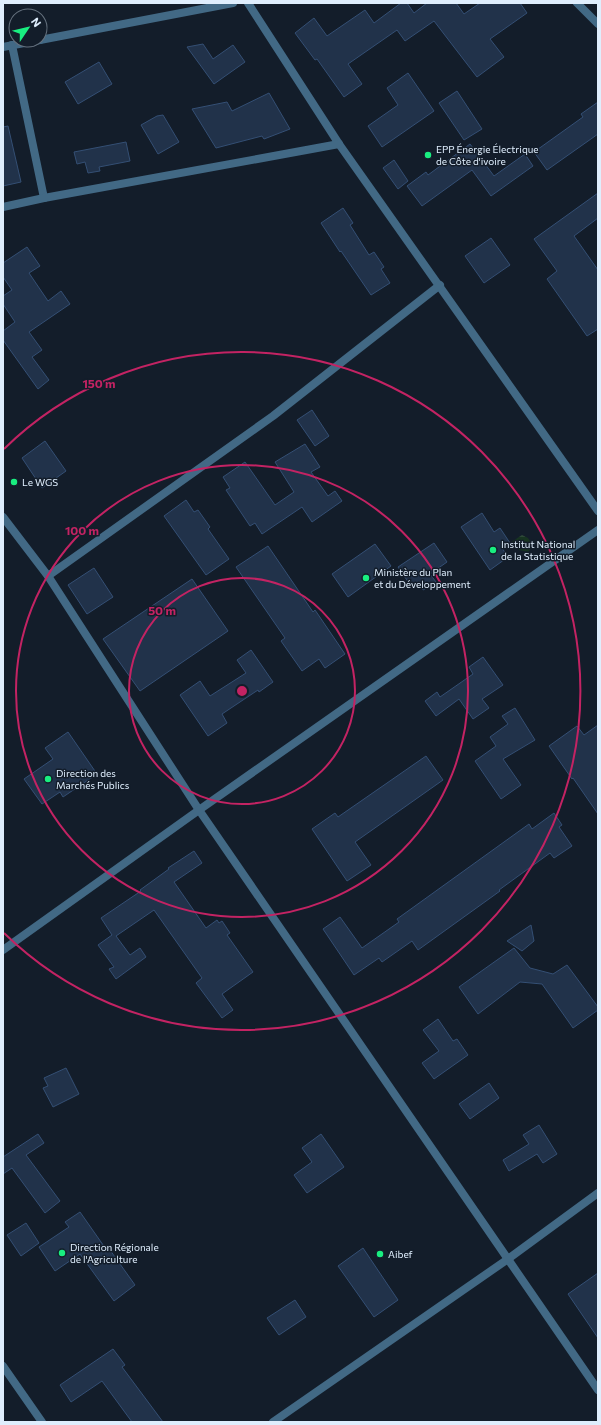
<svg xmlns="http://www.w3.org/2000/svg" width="601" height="1425" font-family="Commissioner,sans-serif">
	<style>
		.forest { fill: url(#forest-firs) }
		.building { fill: #21324a; stroke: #344f74 }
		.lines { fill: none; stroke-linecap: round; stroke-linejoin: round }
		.minor { stroke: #426985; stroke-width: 8 }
		.ring { fill: none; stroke: #c32363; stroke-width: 2 }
		.poi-dot { fill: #19ee80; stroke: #131d2a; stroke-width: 1.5 }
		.labels { text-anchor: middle; stroke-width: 3; stroke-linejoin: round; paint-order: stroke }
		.poi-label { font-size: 10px; fill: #dfeefd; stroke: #131d2a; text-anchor: start }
		.centre { fill: #c32363; stroke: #131d2a; stroke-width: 2 }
		.ring-label { font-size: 12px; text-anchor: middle; font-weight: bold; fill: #c32363; stroke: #131d2a; stroke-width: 3; stroke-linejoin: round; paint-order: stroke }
	</style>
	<defs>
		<pattern id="forest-firs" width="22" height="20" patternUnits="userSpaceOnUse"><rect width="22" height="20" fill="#173421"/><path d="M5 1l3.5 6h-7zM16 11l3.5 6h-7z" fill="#2d4837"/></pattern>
	</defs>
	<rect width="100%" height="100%" fill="#131d2a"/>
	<!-- forest -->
	<polygon class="forest" points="522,535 528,538 533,546 528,552 519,550 510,543"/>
	<!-- building -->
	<g class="building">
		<polygon points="401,3 407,3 414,13 427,3 456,3 464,14 480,3 520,3 527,13 490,39 504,57 477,77 434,21 405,41 397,30 348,64 362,84 344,97 317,59 315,60 295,33 314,18 327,36 365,10 374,23"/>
		<polygon points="203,44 213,59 233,45 245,62 214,84 187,47"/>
		<polygon points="99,62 112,84 78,104 65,82"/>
		<polygon points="408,73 434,111 382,147 368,126 398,105 387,88"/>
		<polygon points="457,91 482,129 464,140 439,103"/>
		<polygon points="269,93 290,129 264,139 262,136 216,148 192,109 227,102 232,111"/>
		<polygon points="598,102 598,134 547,170 534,152 583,117 581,114"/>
		<polygon points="163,115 179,142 158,154 141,125 157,116"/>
		<polygon points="8,126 21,182 3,186 3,127"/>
		<polygon points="126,142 130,161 99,167 100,171 88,173 85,162 77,164 74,152"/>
		<polygon points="470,144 494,176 525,154 533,166 491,196 472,170 422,206 407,186 426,172 428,175"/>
		<polygon points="394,160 408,181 398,189 383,168"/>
		<polygon points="598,193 598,218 574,236 598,270 598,329 587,336 547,279 557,271 534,239"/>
		<polygon points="343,208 353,223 350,225 369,255 374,252 384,267 381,269 390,283 371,295 341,251 340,252 321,223"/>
		<polygon points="491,238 510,265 484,283 465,256"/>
		<polygon points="27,247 40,266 29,273 48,301 61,291 70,304 29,332 42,350 32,357 49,380 38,389 3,340 3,331 15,322 3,304 3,296 12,290 3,277 3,263"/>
		<polygon points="312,410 329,436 315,446 297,420"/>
		<polygon points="45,441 66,471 42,488 22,458"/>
		<polygon points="305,444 320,467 311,472 328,496 335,491 342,501 312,522 302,507 262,534 255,523 250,526 226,490 230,488 223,477 245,462 275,505 294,492 275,462"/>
		<polygon points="186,500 194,512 198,510 210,527 208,529 229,559 206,575 164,516"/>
		<polygon points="482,513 494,532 500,528 510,543 502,548 508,557 490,570 461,527"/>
		<polygon points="434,543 447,562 430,574 436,582 423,590 417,582 411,586 398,567"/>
		<polygon points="375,544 391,566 348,597 332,574"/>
		<polygon points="268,546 296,587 313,612 315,610 345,654 325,668 319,659 302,671 281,641 285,638 236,567"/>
		<polygon points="94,568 113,597 87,614 68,585"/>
		<polygon points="192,579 228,631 140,691 103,639"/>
		<polygon points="251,650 273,682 259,692 258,690 222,714 227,723 208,736 180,695 200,681 210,696 246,673 237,660"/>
		<polygon points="483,657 503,685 482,699 489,708 473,719 459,699 436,716 425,701 437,692 440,697 473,674 469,667"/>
		<polygon points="515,708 535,740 503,759 521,785 501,799 475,761 496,746 490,737 508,724 502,716"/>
		<polygon points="598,725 598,814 573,778 572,779 549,746 577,726 584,735"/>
		<polygon points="68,732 97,774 63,797 60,792 42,804 24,779 53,759 45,748"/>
		<polygon points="426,756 443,780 355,842 371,865 347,881 312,829 335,813 338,817"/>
		<polygon points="554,813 562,825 559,827 572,846 554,858 550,853 499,890 500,891 418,950 412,941 382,962 379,958 354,975 323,929 340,917 362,948 399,922 397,919 529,824 532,829"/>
		<polygon points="194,851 202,863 174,882 206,928 217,920 219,923 222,921 230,933 227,935 253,972 222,994 233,1010 222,1018 196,983 202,978 154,910 116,936 130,955 140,948 146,957 116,979 109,969 114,967 98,945 112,935 101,918 141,891 140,890 169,869 168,868"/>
		<polygon points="531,925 534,941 522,951 507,941"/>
		<polygon points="514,948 530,968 553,974 567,965 598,1007 598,1010 573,1028 542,984 520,982 478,1014 459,987"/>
		<polygon points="438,1019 453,1041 457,1039 468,1055 434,1079 422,1063 439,1051 423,1030"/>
		<polygon points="66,1068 79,1094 53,1107 43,1088 48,1086 44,1078"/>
		<polygon points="489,1083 499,1098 470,1119 459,1104"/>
		<polygon points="539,1125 557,1154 543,1163 537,1154 509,1171 503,1160 529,1144 523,1135"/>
		<polygon points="38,1134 44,1143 26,1155 60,1201 45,1213 12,1168 3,1174 3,1157"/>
		<polygon points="321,1134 344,1167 307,1193 294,1175 312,1162 302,1148"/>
		<polygon points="80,1212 108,1252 110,1250 135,1285 114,1301 80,1254 55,1271 39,1247 69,1227 65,1222"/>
		<polygon points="26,1223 39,1243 21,1256 7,1235"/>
		<polygon points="363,1248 398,1300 374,1317 338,1266"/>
		<polygon points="598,1273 598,1338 568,1294"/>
		<polygon points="295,1300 306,1317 279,1335 267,1318"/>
		<polygon points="113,1349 125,1365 122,1367 163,1422 132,1422 102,1381 71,1402 60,1385"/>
	</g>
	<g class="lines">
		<!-- minor -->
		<g class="minor">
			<polyline points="248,3 339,144 598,511"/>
			<polyline points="577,3 598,24"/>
			<polyline points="40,40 233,3"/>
			<polyline points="12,45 44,198"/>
			<polyline points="3,47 40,40"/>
			<polyline points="3,207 44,198 339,144"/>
			<polyline points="3,517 48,576 199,810 598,1390"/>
			<polyline points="48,576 273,416 440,285"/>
			<polyline points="3,950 199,810 598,530"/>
			<polyline points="3,1366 42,1422"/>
			<polyline points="273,1422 508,1259 598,1193"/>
		</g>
	</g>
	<!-- distance rings -->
	<g class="ring">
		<circle cx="242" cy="691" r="113"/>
		<circle cx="242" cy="691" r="226"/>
		<path d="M4 449A339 339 0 1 1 4 933"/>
	</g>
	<!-- markers -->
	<g class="poi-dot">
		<circle cx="428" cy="155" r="4"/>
		<circle cx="14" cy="482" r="4"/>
		<circle cx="493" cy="550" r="4"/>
		<circle cx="366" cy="578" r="4"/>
		<circle cx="48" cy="779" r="4"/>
		<circle cx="62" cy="1253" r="4"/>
		<circle cx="380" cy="1254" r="4"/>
	</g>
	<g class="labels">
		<!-- poi labels -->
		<g class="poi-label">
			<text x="436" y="153">EPP Énergie Électrique<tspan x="436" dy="12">de Côte d'ivoire</tspan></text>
			<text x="22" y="486">Le WGS</text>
			<text x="501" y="548">Institut National<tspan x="501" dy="12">de la Statistique</tspan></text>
			<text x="374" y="576">Ministère du Plan<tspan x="374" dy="12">et du Développement</tspan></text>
			<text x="56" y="777">Direction des<tspan x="56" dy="12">Marchés Publics</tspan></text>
			<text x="70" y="1251">Direction Régionale<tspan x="70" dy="12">de l'Agriculture</tspan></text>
			<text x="388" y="1258">Aibef</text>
		</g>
	</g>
	<circle cx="242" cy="691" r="6" class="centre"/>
	<g class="ring-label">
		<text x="99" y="388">150 m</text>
		<text x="82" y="535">100 m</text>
		<text x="162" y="615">50 m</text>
	</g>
	<!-- border -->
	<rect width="601" height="1425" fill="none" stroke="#dfeefd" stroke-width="8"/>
	<!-- north arrow -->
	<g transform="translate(28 28) rotate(55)"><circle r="19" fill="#131d2a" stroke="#65717e"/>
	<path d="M0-3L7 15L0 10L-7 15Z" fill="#19ee80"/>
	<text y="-6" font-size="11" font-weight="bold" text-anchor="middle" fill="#dfeefd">N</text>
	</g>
</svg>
